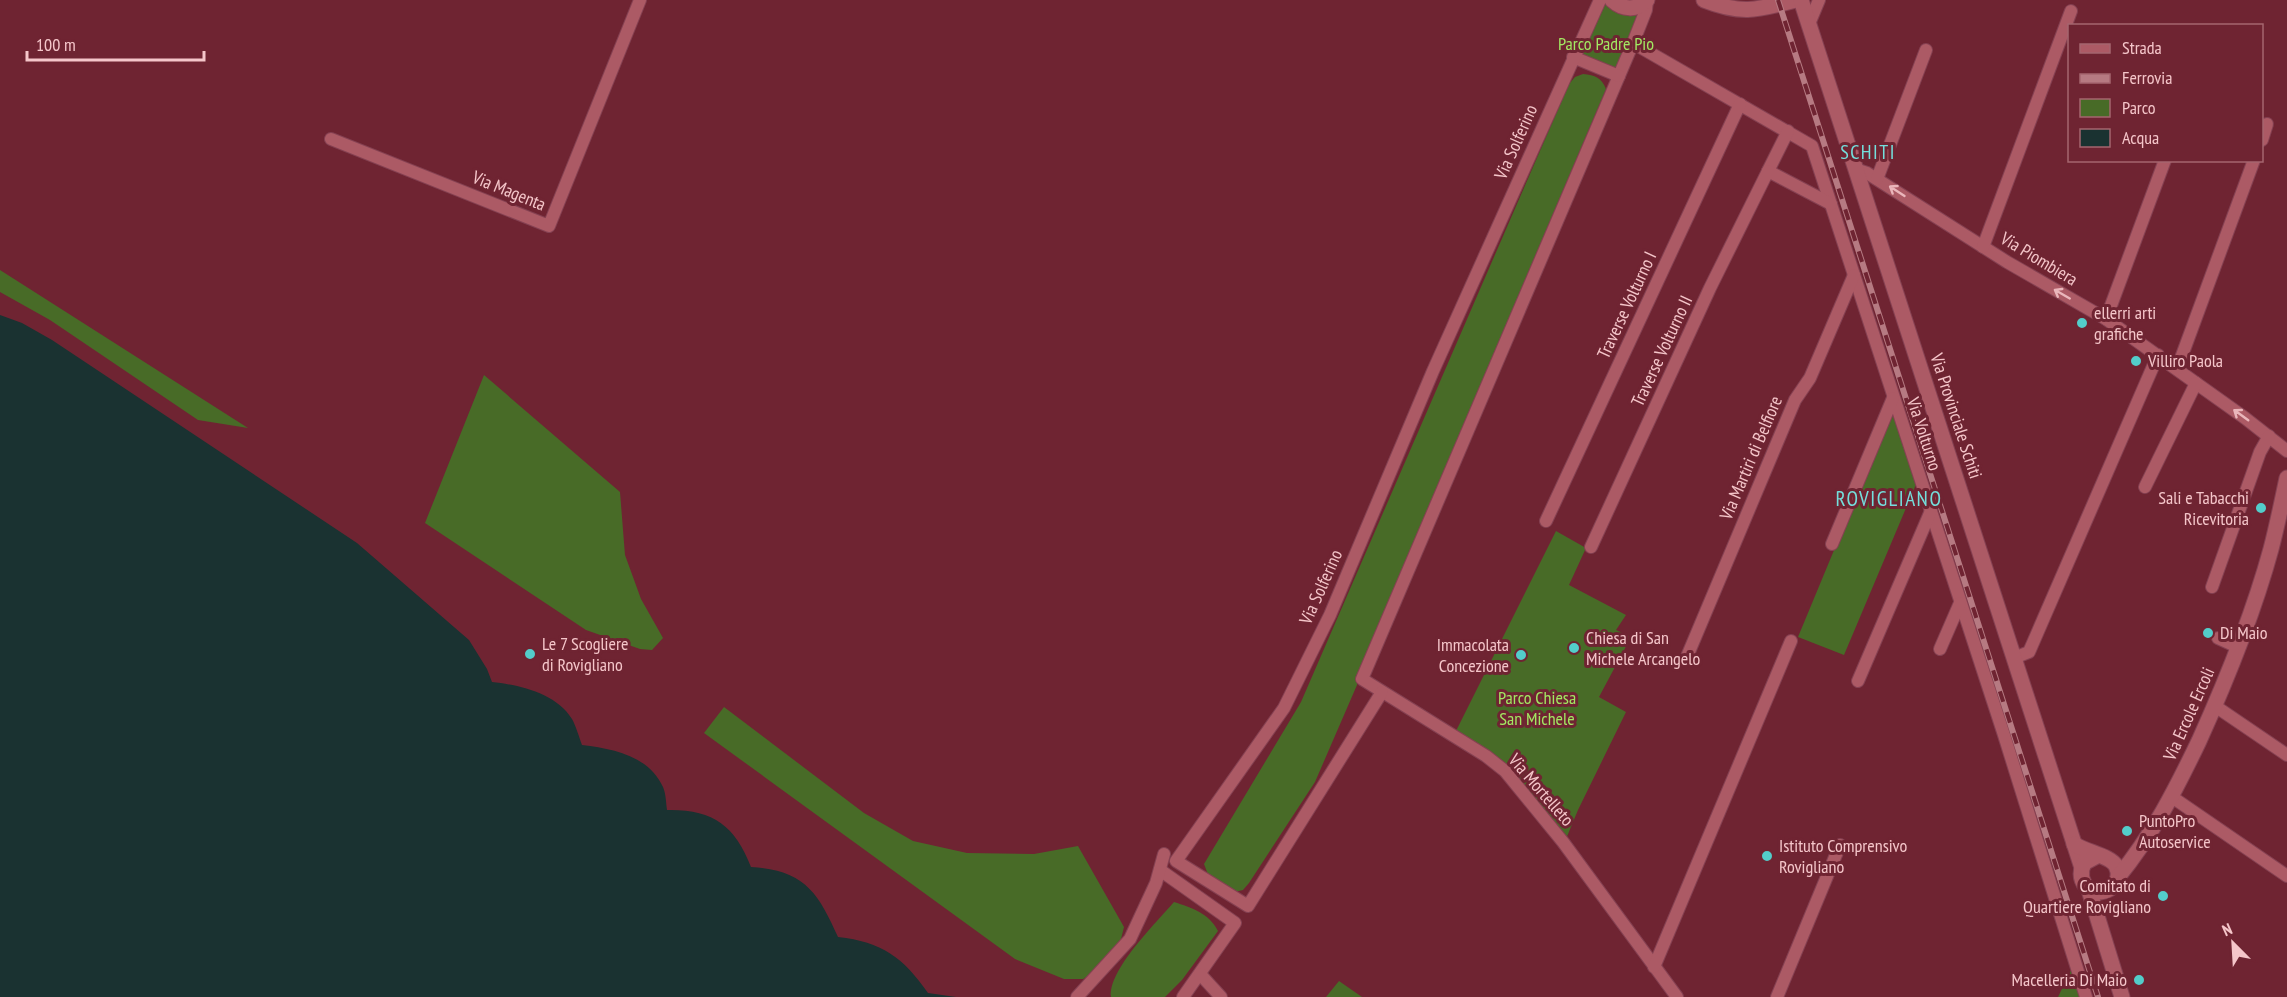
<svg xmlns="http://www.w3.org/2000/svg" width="2287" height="997" font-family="'PT Sans Narrow',sans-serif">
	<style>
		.green { fill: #486b27 }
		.water { fill: #1a3231 }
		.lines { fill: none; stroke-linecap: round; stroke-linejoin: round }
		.minor-casing { stroke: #854152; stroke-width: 14 }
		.tertiary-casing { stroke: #854152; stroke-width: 17 }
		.minor { stroke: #ac5a65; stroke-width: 12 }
		.tertiary { stroke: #ac5a65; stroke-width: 15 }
		.rail-casing { stroke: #b67a82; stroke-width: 6 }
		.rail { stroke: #6f2432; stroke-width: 4; stroke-dasharray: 11; stroke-linecap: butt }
		.oneway { stroke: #eab6bb }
		.poi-dot { fill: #53cdca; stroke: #6f2432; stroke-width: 2 }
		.labels { text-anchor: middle; stroke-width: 6; stroke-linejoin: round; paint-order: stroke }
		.park-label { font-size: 18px; fill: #a2e862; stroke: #6f2432 }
		.street-label { font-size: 18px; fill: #f5c6ca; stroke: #6f2432 }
		.poi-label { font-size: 18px; fill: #f5c6ca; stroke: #6f2432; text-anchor: start }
		.neighbourhood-label { font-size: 20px; letter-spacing: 1.5px; fill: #74dfdc; stroke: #6f2432 }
		.quarter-label { font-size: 21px; letter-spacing: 1.5px; fill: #74dfdc; stroke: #6f2432 }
	</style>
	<rect width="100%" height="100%" fill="#6f2432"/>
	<!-- green -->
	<g class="green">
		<polygon points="1600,0 1617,5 1646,0 1619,76 1573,57"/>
		<path d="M 1583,74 C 1595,75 1602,78 1606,89 L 1358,674 L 1357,685 L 1315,782 L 1249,883 L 1243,890 L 1234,892 L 1209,877 L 1204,864 L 1301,702 L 1569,84 L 1575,77 Z"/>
		<polygon points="0,270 248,428 198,420 50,320 0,292"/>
		<polygon points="484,375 620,492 625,555 641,599 663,638 652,650 640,649 586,630 425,523"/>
		<polygon points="1893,408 1917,482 1844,655 1798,637"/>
		<polygon points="1556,531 1586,548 1569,585 1626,615 1616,630 1631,637 1599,697 1626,712 1578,810 1566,839 1515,776 1456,731"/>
		<polygon points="724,707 864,813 913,841 967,853 1034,854 1078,846 1124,927 1121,939 1093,973 1083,979 1064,979 1015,959 704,733"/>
		<path d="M 1174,902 C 1192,908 1209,913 1218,931 L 1182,980 L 1165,997 L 1111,997 C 1108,970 1156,923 1174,902 Z"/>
		<polygon points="2073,966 2083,997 2058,997"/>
		<polygon points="1339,981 1362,997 1326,997"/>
	</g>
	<!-- water -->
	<path class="water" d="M 0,315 L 22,323 L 52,340 L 357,543 L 469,640 L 487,669 L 492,682 C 519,685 556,693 572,719 C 576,726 579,737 582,745 C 613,749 648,755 663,787 C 666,794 666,803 667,810 C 712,809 735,825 751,867 C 804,870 818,892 838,937 C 882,942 903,957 928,993 L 956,997 L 0,997 Z"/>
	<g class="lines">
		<defs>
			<g id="minor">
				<polyline points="1647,0 1646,10 1633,43 1362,679 1486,756 1505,771 1563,842 1677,997"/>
				<polyline points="1809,24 1819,0"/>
				<polyline points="1633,43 1812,146 2004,735 2086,997"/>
				<polyline points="1573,57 1619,76"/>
				<polyline points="331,139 549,226 640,0"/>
				<polyline points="2262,140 2267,124"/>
				<polyline points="1855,169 1867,173 2007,262 2106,319 2245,418 2287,451"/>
				<polyline points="1768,171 1788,131"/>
				<polyline points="1877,179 1926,50"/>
				<polyline points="1983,247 2071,11"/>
				<polyline points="2106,319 2165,160"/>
				<polyline points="2177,369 2254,160"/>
				<polyline points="2145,487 2196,383"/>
				<polyline points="1546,521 1740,104"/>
				<polyline points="1832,544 1893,398"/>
				<polyline points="1591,547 1710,288 1768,171 1831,204"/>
				<polyline points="2212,587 2260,452 2269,436"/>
				<polyline points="2218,638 2238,647"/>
				<polyline points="1940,649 1960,603"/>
				<polyline points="2014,658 2029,652 2158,355"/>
				<polyline points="1686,659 1795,400 1810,378 1854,275"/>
				<polyline points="1858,681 1930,513"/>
				<polyline points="1382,692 1248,906 1176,861 1284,708 1330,615 1433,371 1600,0"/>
				<polyline points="2215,706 2287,755"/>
				<polyline points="2172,797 2287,876"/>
				<polyline points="1160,870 1235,923 1183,997"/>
				<polyline points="1654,967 1791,641"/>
				<polyline points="1200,974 1221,997"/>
				<polyline points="1077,997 1130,939 1156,883 1164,854"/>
				<polyline points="1777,997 1840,845"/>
			</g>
			<g id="tertiary">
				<path d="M 1612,0 C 1623,10 1636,11 1647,0"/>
				<path d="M 1704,0 C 1742,15 1757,10 1796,0"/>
				<polyline points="1801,0 2082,868"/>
				<path d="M 2074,844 C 2086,852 2111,856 2116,866 C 2125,884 2105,897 2089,890 C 2081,882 2079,873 2084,863 L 2097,856"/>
				<path d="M 2118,877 C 2152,836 2176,789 2199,741 C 2227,679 2253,615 2271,549 C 2277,526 2282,502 2287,478"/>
				<polyline points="2089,890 2122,997"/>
			</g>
		</defs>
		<!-- minor casing -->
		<use href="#minor" class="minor-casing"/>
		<!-- tertiary casing -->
		<use href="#tertiary" class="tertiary-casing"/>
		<!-- minor -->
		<use href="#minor" class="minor"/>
		<!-- tertiary -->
		<use href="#tertiary" class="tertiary"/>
		<defs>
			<polyline id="rail" points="1778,0 2098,997"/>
		</defs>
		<!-- rail casing -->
		<use href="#rail" class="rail-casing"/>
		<!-- rail -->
		<use href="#rail" class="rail"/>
	</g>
	<!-- one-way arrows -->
	<defs><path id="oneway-shaft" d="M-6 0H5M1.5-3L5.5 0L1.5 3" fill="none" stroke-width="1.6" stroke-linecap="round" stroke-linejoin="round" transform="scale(1.5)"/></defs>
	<g class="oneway">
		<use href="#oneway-shaft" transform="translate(1897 191) rotate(-147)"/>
		<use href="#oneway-shaft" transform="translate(2062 294) rotate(-150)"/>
		<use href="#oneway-shaft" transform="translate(2241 415) rotate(-144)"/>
	</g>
	<!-- markers -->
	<g class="poi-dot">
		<circle cx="2082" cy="323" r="6"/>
		<circle cx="2136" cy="361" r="6"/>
		<circle cx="2261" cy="508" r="6"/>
		<circle cx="2208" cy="633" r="6"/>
		<circle cx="1574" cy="648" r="6"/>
		<circle cx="530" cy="654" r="6"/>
		<circle cx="1521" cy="655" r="6"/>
		<circle cx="2127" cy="831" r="6"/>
		<circle cx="1767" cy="856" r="6"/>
		<circle cx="2163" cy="896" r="6"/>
		<circle cx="2139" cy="980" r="6"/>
	</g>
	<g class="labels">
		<!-- park labels -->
		<g class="park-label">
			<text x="1606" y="50">Parco Padre Pio</text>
			<text x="1537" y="704">Parco Chiesa<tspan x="1537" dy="21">San Michele</tspan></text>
		</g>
		<!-- street labels -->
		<g class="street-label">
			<text transform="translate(1516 142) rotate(-66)" y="6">Via Solferino</text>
			<text transform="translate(509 191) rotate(22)" y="6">Via Magenta</text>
			<text transform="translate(2039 259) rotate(31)" y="6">Via Piombiera</text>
			<text transform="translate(1627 305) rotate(-65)" y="6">Traverse Volturno I</text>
			<text transform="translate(1662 351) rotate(-65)" y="6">Traverse Volturno II</text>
			<text transform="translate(1956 416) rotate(72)" y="6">Via Provinciale Schiti</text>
			<text transform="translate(1924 434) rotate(72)" y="6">Via Volturno</text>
			<text transform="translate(1751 458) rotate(-67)" y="6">Via Martiri di Belfiore</text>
			<text transform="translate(1321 587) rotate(-66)" y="6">Via Solferino</text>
			<text transform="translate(2189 714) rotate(-66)" y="6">Via Ercole Ercoli</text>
			<text transform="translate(1541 790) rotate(49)" y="6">Via Mortelleto</text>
		</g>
		<!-- poi labels -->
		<g class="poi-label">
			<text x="2094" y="319">ellerri arti<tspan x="2094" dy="21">grafiche</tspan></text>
			<text x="2148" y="367">Villiro Paola</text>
			<text x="2249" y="504" text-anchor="end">Sali e Tabacchi<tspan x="2249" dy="21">Ricevitoria</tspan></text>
			<text x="2220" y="639">Di Maio</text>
			<text x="1586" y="644">Chiesa di San<tspan x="1586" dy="21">Michele Arcangelo</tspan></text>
			<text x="542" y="650">Le 7 Scogliere<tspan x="542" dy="21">di Rovigliano</tspan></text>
			<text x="1509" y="651" text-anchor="end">Immacolata<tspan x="1509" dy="21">Concezione</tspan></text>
			<text x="2139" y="827">PuntoPro<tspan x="2139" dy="21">Autoservice</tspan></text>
			<text x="1779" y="852">Istituto Comprensivo<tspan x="1779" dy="21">Rovigliano</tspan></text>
			<text x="2151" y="892" text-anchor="end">Comitato di<tspan x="2151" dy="21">Quartiere Rovigliano</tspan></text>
			<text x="2127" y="986" text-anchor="end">Macelleria Di Maio</text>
		</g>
		<!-- neighbourhood labels -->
		<g class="neighbourhood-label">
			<text x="1868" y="159">SCHITI</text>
		</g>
		<!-- quarter labels -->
		<g class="quarter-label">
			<text x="1889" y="506">ROVIGLIANO</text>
		</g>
	</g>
	<!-- legend -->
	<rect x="2068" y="24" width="195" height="138" fill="#6f2432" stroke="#a5656f" stroke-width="1.5"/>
	<rect x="2080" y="44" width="30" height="9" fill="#ac5a65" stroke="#a5656f" stroke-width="1.5"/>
	<text x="2122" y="54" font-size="18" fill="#f5c6ca">Strada</text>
	<rect x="2080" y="74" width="30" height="9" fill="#b67a82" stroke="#a5656f" stroke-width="1.5"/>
	<text x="2122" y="84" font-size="18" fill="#f5c6ca">Ferrovia</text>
	<rect x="2080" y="99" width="30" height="18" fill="#486b27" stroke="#a5656f" stroke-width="1.5"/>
	<text x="2122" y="114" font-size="18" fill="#f5c6ca">Parco</text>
	<rect x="2080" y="129" width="30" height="18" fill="#1a3231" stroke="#a5656f" stroke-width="1.5"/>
	<text x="2122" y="144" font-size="18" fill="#f5c6ca">Acqua</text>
	<!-- north arrow -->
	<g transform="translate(2233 943) rotate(336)" stroke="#6f2432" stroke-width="4.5" paint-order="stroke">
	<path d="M0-4.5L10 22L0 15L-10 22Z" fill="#f5c6ca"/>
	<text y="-9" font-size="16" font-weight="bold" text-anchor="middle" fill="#f5c6ca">N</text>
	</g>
	<!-- scale -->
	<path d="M27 51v9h177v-9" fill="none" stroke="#f5c6ca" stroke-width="3"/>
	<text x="36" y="51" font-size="18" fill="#f5c6ca" stroke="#6f2432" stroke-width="4.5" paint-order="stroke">100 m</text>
</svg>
